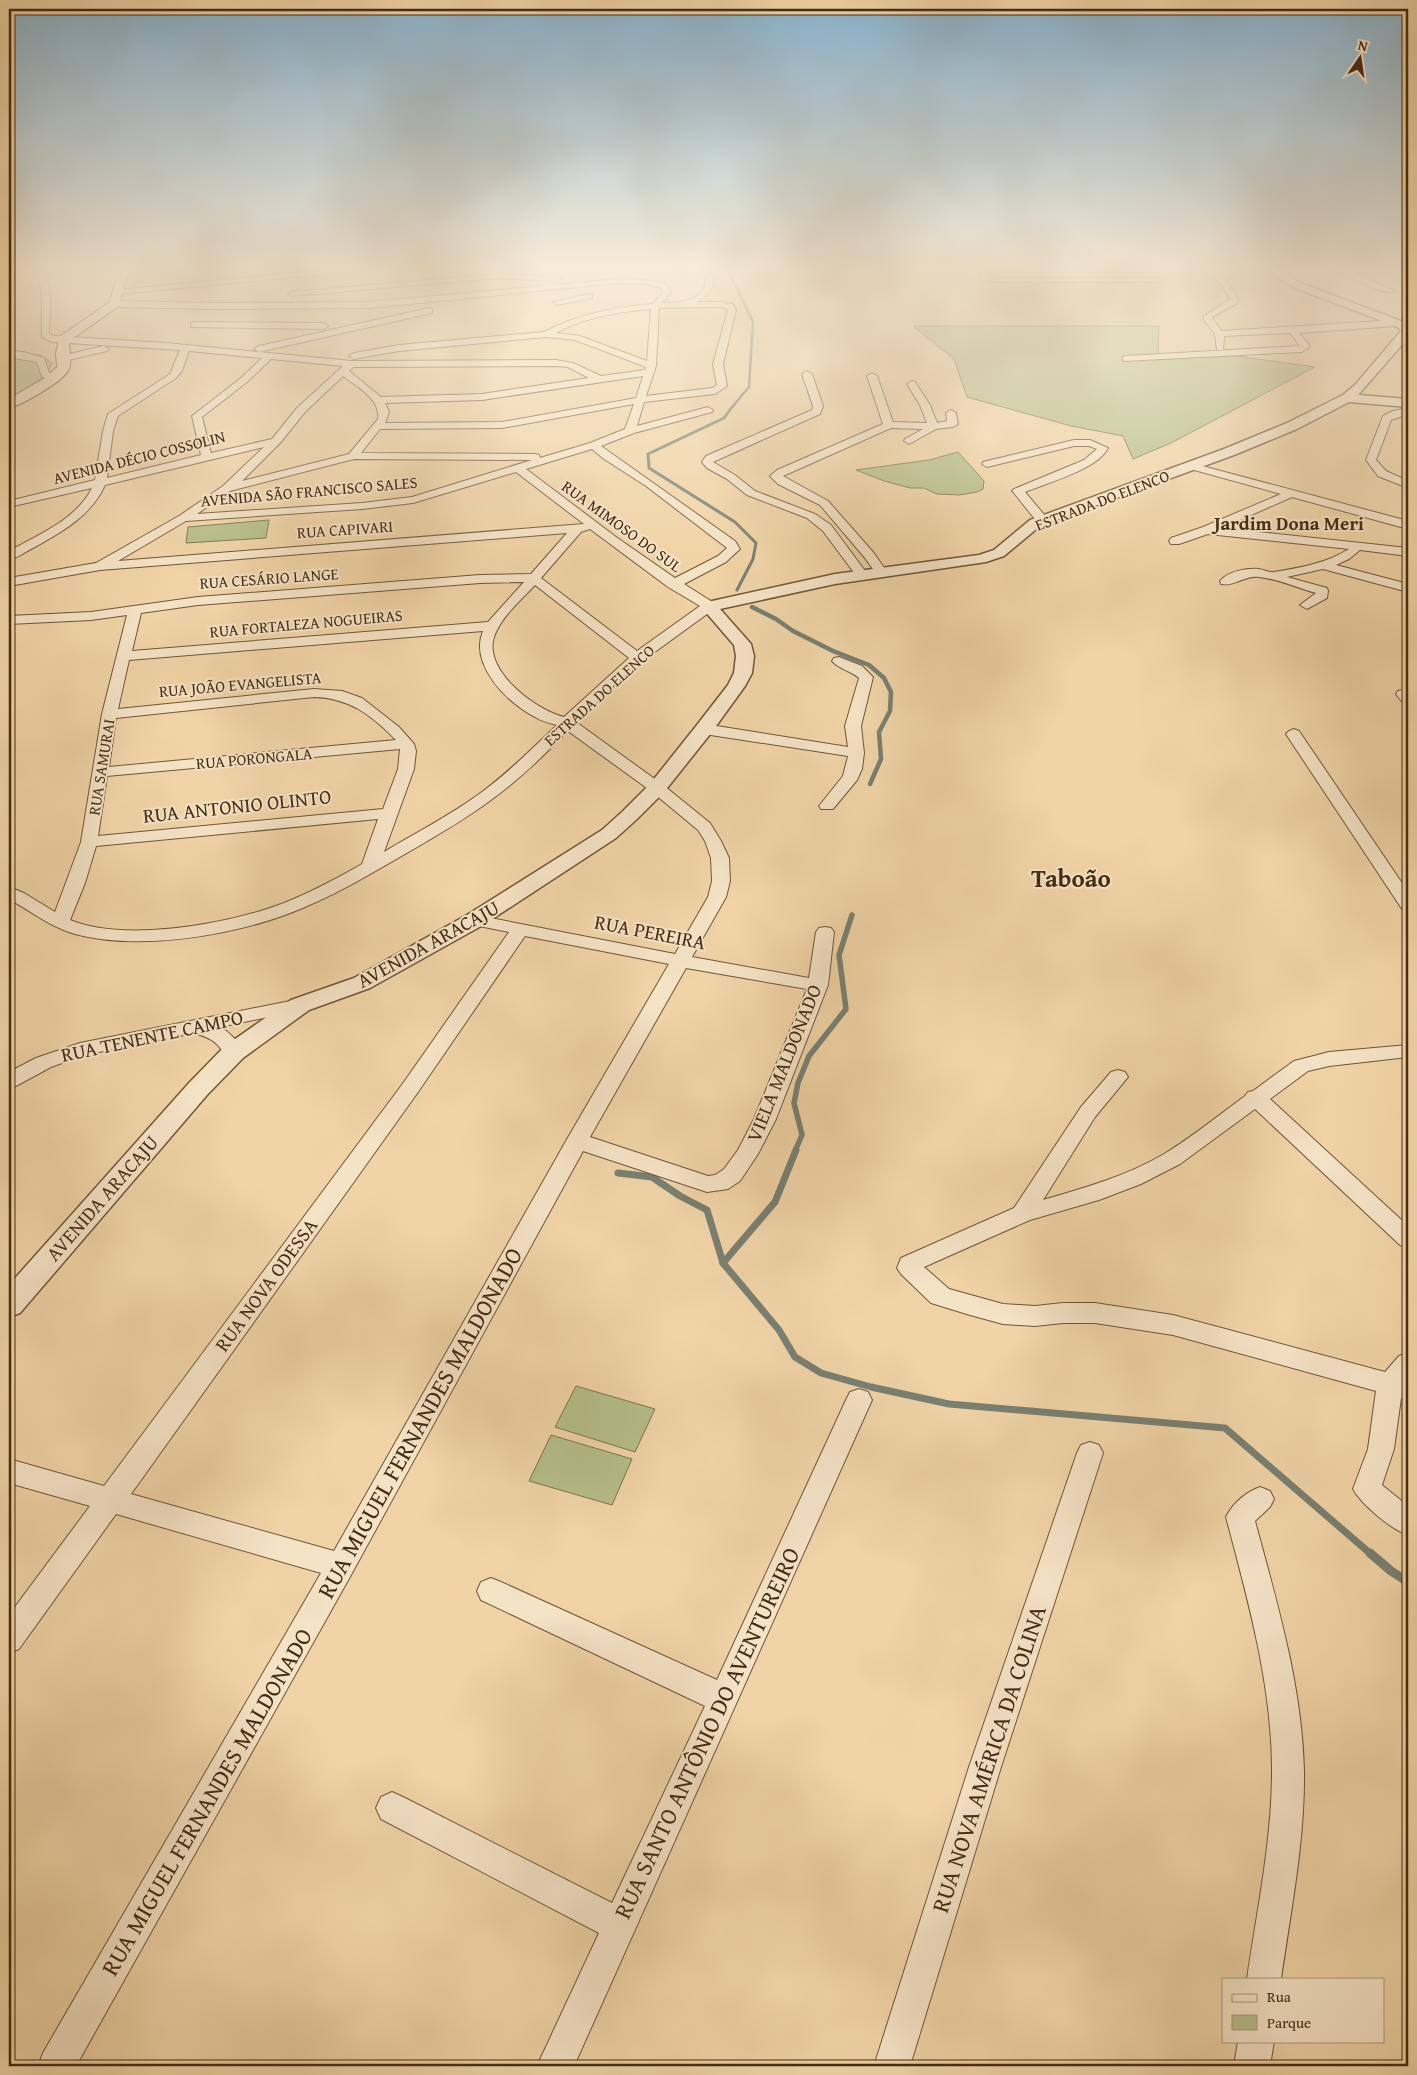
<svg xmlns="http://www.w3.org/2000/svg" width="1417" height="2075" font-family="'Gentium Book Plus',serif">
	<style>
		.green { fill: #b5be8a; stroke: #7c764e }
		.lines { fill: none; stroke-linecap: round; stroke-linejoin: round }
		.stream-far5 { stroke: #798071; stroke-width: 2.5 }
		.stream-far4 { stroke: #798071; stroke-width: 3 }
		.stream-far3 { stroke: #798071; stroke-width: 4.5 }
		.stream-far2 { stroke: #798071; stroke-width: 5.5 }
		.stream-far1 { stroke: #798071; stroke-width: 7 }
		.stream { stroke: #798071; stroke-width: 9 }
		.minor-casing { stroke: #6f5738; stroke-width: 2 }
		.tertiary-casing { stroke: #6f5738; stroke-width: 3 }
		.secondary-casing { stroke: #442d13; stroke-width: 2 }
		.minor { fill: #f5e3c6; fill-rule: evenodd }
		.tertiary { fill: #f5e3c6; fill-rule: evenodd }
		.secondary { fill: #f5e3c6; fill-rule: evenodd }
		.labels { text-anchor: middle; stroke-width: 4; stroke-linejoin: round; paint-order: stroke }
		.far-street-label { font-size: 16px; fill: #442d13; stroke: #f5e3c6 }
		.far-quarter-label { font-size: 19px; font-weight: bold; fill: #442d13; stroke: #f5e3c6 }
		.street-label { font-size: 20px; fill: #442d13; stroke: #f5e3c6 }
		.near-street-label { font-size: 24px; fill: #442d13; stroke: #f5e3c6 }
		.district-label { font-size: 25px; font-weight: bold; fill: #442d13; stroke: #f5e3c6 }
	</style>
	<rect width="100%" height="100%" fill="#f0d4a7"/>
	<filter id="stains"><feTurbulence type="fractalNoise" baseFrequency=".004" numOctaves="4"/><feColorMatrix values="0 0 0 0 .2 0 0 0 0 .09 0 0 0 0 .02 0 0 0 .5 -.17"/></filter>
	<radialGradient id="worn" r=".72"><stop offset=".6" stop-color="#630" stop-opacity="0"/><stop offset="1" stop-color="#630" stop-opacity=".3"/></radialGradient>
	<!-- green -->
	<g class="green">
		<polygon points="913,326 1159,326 1158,356 1236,356 1315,367 1171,443 1133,459 1123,436 1071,426 967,397 954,359"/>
		<path d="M 9,352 L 40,355 L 52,363 C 45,382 26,389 9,398 Z"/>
		<polygon points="958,452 984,481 983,489 977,492 959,495 937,494 924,488 910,488 884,481 856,470 929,460"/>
		<polygon points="269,520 266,538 186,543 188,527"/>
		<polygon points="576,1386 655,1409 635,1452 555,1427"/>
		<polygon points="551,1435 632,1459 612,1505 529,1481"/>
	</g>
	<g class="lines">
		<!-- stream-far5 -->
		<polyline class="stream-far5" points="727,268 753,322 749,387 728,412"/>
		<!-- stream-far4 -->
		<polyline class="stream-far4" points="729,411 724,418 648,454 649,468 735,522 756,543 753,559 737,590"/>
		<!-- stream-far3 -->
		<polyline class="stream-far3" points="752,607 776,619 793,631 833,651 869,665 884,678 891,692 890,711 879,732 881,759 870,784"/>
		<!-- stream-far2 -->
		<polyline class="stream-far2" points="795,1151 802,1135 794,1103 798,1083 809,1056 846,1009 839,955 852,915"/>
		<!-- stream-far1 -->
		<g class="stream-far1">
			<polyline points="618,1173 652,1177 680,1196 707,1210 723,1263 779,1330 795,1357 821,1373 871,1387 949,1404 1225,1428 1372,1555"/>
			<polyline points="723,1263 775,1202 796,1150"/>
		</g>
		<!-- stream -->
		<polyline class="stream" points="1370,1553 1391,1571 1408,1582"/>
		<defs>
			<g id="minor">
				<path d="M 38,268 L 46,268 L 50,300 L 49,334 L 54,336 L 166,343 L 351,361 L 556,360 L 573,363 L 601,376 L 645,370 L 646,367 L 575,340 L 546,337 L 399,351 L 354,359 L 349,356 L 354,353 L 399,345 L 544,332 C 578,314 615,307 653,304 L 663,292 L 661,288 L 647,284 L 618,283 L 370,308 L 216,309 L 115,307 L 111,304 L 115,301 L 216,303 L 370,302 L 618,279 L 647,280 L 667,284 L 671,292 L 662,303 C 678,303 708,301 705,278 L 689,268 L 698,268 L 712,275 C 717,288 707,296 697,302 L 718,302 L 733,304 L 736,310 L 723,364 L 727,386 L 715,394 L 644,402 L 637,426 L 708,407 L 713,410 L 712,412 L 634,433 L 601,446 L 735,541 L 740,549 L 726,562 L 684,584 L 714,603 L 716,606 L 714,609 L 630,670 L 576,722 L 663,785 L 710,823 L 721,841 L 729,858 L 730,881 L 726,897 L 692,957 L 809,978 L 816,932 L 819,928 L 825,927 L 831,928 L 834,932 L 828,985 L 776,1119 L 758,1154 L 740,1181 L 728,1189 L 707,1192 L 583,1151 L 351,1575 L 76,2066 L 38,2066 L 43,2053 L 321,1573 L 116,1514 L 19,1649 L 9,1653 L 9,1615 L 90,1506 L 9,1483 L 9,1459 L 104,1486 L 404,1082 L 509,932 L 469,924 L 466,920 L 469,916 L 475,915 L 675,954 L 708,897 L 712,881 L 711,858 L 705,841 L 698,830 L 651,791 L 568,731 C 545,754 522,777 495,797 C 469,817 441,833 412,850 C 377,870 343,891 305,907 C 243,934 142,952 75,934 C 50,927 31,911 9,899 L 9,887 L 24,893 L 55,912 L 81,842 L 102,714 L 127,615 L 91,620 L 9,624 L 9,616 L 91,612 L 198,597 L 480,575 L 531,574 L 567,533 L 100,570 L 9,586 L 9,578 L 96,563 L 179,516 L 223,486 L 264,447 L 105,485 C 91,516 62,532 33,548 C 25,552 17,558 9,560 L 9,551 C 38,535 77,519 92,488 L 9,507 L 9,501 L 95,480 L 103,431 L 108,414 L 170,374 L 180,350 L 52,342 L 42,337 L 42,300 ZM 707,307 L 722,307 L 728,310 L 713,364 L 717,385 L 712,388 L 646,396 L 656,366 L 659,308 ZM 651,309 L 647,361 L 580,336 L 556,333 C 585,317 618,312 651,309 ZM 189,351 L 262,358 L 241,378 L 192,416 L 201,455 L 107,478 L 113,431 L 118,416 L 176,378 L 182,371 ZM 271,359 L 343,366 L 297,408 L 272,439 L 211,453 L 202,417 L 247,382 ZM 556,366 L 568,367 L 589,378 L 482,394 L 381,397 L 349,371 L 353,367 ZM 343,376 C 357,387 381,399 378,419 L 349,454 L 242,481 L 280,443 L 305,412 ZM 643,376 L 636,398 L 502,422 L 385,423 L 389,412 L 385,403 L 482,400 ZM 634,404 L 625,429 L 590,443 L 540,458 L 539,455 L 535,454 L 361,453 L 380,429 L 502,428 ZM 592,449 L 604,459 L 646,486 L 727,548 L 718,556 L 675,578 L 616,537 L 526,469 ZM 354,459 L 532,460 L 412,497 L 362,503 L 197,514 L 230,491 ZM 516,472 L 584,524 L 118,561 L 186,521 L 362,509 L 413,503 ZM 590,529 L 668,587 L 700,606 L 637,651 L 541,578 L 581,532 ZM 524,582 L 488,622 L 132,651 L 141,613 L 198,605 L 480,583 ZM 535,585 L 629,658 L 564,717 C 536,710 483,671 494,637 C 501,617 521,600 535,585 ZM 483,631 C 469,664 507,703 535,717 C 541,721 549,723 557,725 C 533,748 509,772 482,792 C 451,815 417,832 384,852 L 414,769 L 416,751 L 414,744 L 399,727 L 362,698 L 342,691 L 314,689 L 118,709 L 129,660 ZM 314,697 C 350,698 371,715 396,740 L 109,767 L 116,718 ZM 400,749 L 398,769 L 383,809 L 98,836 L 107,776 ZM 378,819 L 362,864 C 334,880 304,896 273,907 C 220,925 123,942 70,920 L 85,883 L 96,846 ZM 525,936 L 669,964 L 566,1141 L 334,1551 L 131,1494 L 418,1092 ZM 686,968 L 807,989 L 754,1119 L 738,1150 L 724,1169 L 715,1175 L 708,1176 L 590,1137 Z"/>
				<polygon points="349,268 374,268 370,270 118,294 114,292 118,290"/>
				<polygon points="984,268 992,268 987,273 988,276 1001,278 1157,278 1161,280 1157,282 1001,282 982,280 979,273"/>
				<polygon points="1202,268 1210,268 1228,282 1238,299 1236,304 1212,317 1221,331 1396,320 1400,323 1396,326 1299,333 1310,346 1302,352 1123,361 1123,357 1126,356 1299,346 1300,346 1290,333 1224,336 1223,350 1217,350 1215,334 1204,320 1204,316 1230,299 1222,285"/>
				<path d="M 1335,268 L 1344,268 L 1394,291 C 1386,297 1343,275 1335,268 Z"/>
				<polygon points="498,274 557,277 561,279 557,281 498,278 292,296 288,294 292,292"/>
				<polygon points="589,294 592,294 592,298 557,305 553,302"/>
				<polygon points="429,308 432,309 432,313 259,352 254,349 259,346"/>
				<polygon points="194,322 324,323 328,326 324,329 191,327 191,323"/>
				<polygon points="104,346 109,349 107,351 64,361 59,358 61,356"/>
				<polygon points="9,351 23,352 44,358 49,373 59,374 61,376 56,379 42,377 37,362 9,357"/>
				<polygon points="807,371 812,374 823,406 820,414 713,462 735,475 755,491 815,514 831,525 868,575 866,578 858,578 823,531 807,518 747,495 727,479 707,468 702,462 706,456 812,410 813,406 802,374"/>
				<polygon points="872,373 877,376 893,422 927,423 920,405 907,384 912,381 915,382 930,405 937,423 947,421 946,413 951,410 956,413 958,424 953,427 936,429 909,444 904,441 905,439 923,429 891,428 783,476 828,501 873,552 885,569 887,572 885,575 877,575 865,558 820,505 778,484 770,476 777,470 883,424 867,376"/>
				<polygon points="1408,408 1408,414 1391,420 1376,460 1386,471 1408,481 1408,488 1378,476 1366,460 1383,416 1393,411"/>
				<path d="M 1074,440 L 1090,440 L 1108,448 C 1098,469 1047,483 1025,492 L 1046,517 L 1048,520 L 1046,523 L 1038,523 L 1014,493 L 1012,491 L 1014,489 L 1084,460 L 1097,449 L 1089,446 L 1074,446 L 987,467 L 982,464 L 983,462 Z"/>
				<path d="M 1191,463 L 1408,521 L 1408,529 L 1292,497 L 1222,528 L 1408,548 L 1408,556 L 1360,550 L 1349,559 L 1336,565 L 1408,584 L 1408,592 L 1323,569 L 1287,577 L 1327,588 L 1328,591 L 1327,598 L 1307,609 L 1300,605 L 1316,593 C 1297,588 1278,579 1259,577 C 1245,575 1234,587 1221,584 L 1220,581 C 1228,571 1247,568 1259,569 C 1265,570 1269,573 1274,572 C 1299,568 1327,563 1349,549 L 1208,534 L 1179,544 L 1171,544 L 1169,541 L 1171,538 L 1203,527 L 1281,494 L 1187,468 L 1186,466 L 1187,464 Z"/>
				<path d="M 839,657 L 862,666 L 873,677 L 861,726 L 864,753 L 862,769 L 857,780 L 833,809 L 821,809 L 819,806 L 843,776 L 848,756 L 704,734 L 699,732 L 696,729 L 699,726 L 704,724 L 848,747 L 845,726 L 859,678 C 851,671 839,669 832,661 L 834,658 Z"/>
				<polygon points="1403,690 1408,691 1408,704 1403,703 1396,694 1398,691"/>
				<polygon points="1294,729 1299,731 1408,892 1408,910 1402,909 1286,734 1289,731"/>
				<path d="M 300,999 L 307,1001 L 310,1005 L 307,1009 L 220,1027 C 231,1033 238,1042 244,1052 L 241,1057 C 225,1061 224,1049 213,1041 C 207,1037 201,1035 194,1033 L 84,1055 L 51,1067 L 16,1086 L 9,1088 L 9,1072 L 36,1058 L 80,1043 Z"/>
				<path d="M 1408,1045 L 1408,1057 L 1329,1066 L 1308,1071 L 1270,1099 L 1408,1226 L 1408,1248 L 1400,1245 L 1255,1109 L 1180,1164 L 1141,1184 L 1099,1200 L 1030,1220 L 924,1267 L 949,1289 L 1003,1304 L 1035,1306 L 1063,1303 L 1095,1303 L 1173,1315 L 1385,1372 L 1399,1356 L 1408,1353 L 1408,1399 L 1401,1398 L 1394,1449 L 1382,1485 L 1408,1506 L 1408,1535 C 1392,1530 1361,1504 1353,1489 L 1368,1449 L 1376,1391 L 1173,1335 L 1095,1323 L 1063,1323 L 1035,1326 L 1003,1324 L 970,1315 L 931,1303 L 901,1274 L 897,1268 L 901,1258 L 1014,1208 L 1081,1107 L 1111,1072 L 1118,1070 L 1125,1072 L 1128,1077 L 1095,1117 L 1043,1200 C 1084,1188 1127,1176 1164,1154 C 1192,1137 1219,1115 1245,1096 L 1248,1092 L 1253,1091 L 1294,1061 L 1329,1052 Z"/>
				<polygon points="859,1389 868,1392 872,1400 574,2066 537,2066 599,1933 381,1819 376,1808 381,1797 392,1792 403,1797 612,1903 705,1706 481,1600 477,1591 481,1582 491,1578 501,1582 717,1680 846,1400 850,1392"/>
				<polygon points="1090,1442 1099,1445 1103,1453 1001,1767 910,2066 874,2066 969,1767 1077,1453 1081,1445"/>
				<path d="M 1260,1487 L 1270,1491 L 1274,1499 L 1270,1507 L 1255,1521 C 1277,1603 1302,1685 1304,1771 C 1305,1840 1291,1910 1281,1979 L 1247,1979 C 1257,1910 1272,1841 1272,1771 C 1272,1685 1248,1600 1226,1517 C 1233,1503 1246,1492 1260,1487 Z"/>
				<polygon points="1238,2041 1274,2041 1270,2066 1234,2066"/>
			</g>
			<polygon id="tertiary" points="1262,268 1274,268 1303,284 1406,323 1408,326 1408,338 1358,395 1408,399 1408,407 1349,402 1297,429 1234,455 1040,526 1004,556 986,562 835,584 720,609 751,644 754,656 752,673 745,686 711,733 664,792 636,820 616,838 483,925 370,988 309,1010 243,1058 207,1095 20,1313 9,1317 9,1285 189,1083 225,1046 291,1000 354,978 467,915 602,830 622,812 650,784 697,725 728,685 734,673 736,656 734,645 703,609 701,606 703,603 835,574 979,555 994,550 1030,520 1224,449 1287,423 1343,395 1355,385 1401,331 1398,327 1295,288"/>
			<path id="secondary" d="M 119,268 L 129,268 L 119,306 L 69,341 C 69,349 72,363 69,369 C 63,382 22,405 9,408 L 9,399 L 43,379 L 57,367 L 56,354 L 59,337 L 110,302 Z"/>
		</defs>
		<!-- minor casing -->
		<use href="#minor" class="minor-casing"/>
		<!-- tertiary casing -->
		<use href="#tertiary" class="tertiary-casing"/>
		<!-- secondary casing -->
		<use href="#secondary" class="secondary-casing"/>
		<!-- minor -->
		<use href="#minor" class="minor"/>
		<!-- tertiary -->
		<use href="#tertiary" class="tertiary"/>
		<!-- secondary -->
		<use href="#secondary" class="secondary"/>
	</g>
	<!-- sky -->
	<linearGradient id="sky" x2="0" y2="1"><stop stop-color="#89b5d1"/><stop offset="0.48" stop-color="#f8ecd7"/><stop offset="1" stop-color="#f8ecd7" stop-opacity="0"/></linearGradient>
	<rect width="1417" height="558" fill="url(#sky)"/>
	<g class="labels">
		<!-- far-street labels -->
		<g class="far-street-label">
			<text transform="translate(139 457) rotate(-14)" y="6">AVENIDA DÉCIO COSSOLIN</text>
			<text transform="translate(309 491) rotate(-5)" y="6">AVENIDA SÃO FRANCISCO SALES</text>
			<text transform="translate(1102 500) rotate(-21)" y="6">ESTRADA DO ELENCO</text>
			<text transform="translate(622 526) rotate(36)" y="6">RUA MIMOSO DO SUL</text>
			<text transform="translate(345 529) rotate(-4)" y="6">RUA CAPIVARI</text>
			<text transform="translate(269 578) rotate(-4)" y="6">RUA CESÁRIO LANGE</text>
			<text transform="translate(306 623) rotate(-5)" y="6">RUA FORTALEZA NOGUEIRAS</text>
			<text transform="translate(240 684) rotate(-5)" y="6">RUA JOÃO EVANGELISTA</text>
			<text transform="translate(599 695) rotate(-42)" y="6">ESTRADA DO ELENCO</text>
			<text transform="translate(254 758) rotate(-5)" y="6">RUA PORONGALA</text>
			<text transform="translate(101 767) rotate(-81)" y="6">RUA SAMURAI</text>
		</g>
		<!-- far-quarter labels -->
		<g class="far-quarter-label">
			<text x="1289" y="530">Jardim Dona Meri</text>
		</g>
		<!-- street labels -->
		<g class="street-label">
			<text transform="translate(237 806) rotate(-6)" y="7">RUA ANTONIO OLINTO</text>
			<text transform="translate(650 932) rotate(11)" y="7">RUA PEREIRA</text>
			<text transform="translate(428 944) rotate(-29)" y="7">AVENIDA ARACAJU</text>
			<text transform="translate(152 1036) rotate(-12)" y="7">RUA TENENTE CAMPO</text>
			<text transform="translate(784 1063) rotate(-68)" y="7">VIELA MALDONADO</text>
			<text transform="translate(102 1198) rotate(-49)" y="7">AVENIDA ARACAJU</text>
			<text transform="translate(266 1285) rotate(-54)" y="7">RUA NOVA ODESSA</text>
		</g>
		<!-- near-street labels -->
		<g class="near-street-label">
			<text transform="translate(420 1423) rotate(-61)" y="8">RUA MIGUEL FERNANDES MALDONADO</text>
			<text transform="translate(707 1733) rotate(-65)" y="8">RUA SANTO ANTÔNIO DO AVENTUREIRO</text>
			<text transform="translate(989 1759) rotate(-72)" y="8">RUA NOVA AMÉRICA DA COLINA</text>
			<text transform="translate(207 1802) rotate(-60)" y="8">RUA MIGUEL FERNANDES MALDONADO</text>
		</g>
		<!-- district labels -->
		<g class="district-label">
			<text x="1071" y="887">Taboão</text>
		</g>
	</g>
	<!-- margin -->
	<rect width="1417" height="2075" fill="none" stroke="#f0d4a7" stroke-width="30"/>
	<rect x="10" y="10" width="1397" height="2055" fill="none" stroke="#442d13" stroke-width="2.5"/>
	<rect x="15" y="15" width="1387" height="2045" fill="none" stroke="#442d13"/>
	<!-- legend -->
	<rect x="1222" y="1978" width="162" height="65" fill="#f5e3c6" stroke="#ae9a7e"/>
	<rect x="1232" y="1994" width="25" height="8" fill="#f5e3c6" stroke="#ae9a7e"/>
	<text x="1267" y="2002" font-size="15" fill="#442d13">Rua</text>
	<rect x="1232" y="2015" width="25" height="15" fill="#b5be8a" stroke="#ae9a7e"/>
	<text x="1267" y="2028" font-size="15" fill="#442d13">Parque</text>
	<!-- north arrow -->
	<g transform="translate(1360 58) rotate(13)" stroke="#f5e3c6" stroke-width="4" paint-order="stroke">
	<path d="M0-4L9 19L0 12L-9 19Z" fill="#442d13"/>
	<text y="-8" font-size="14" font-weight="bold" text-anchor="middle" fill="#442d13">N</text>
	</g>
	<rect width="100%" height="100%" filter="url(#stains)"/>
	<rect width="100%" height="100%" fill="url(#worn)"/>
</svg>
